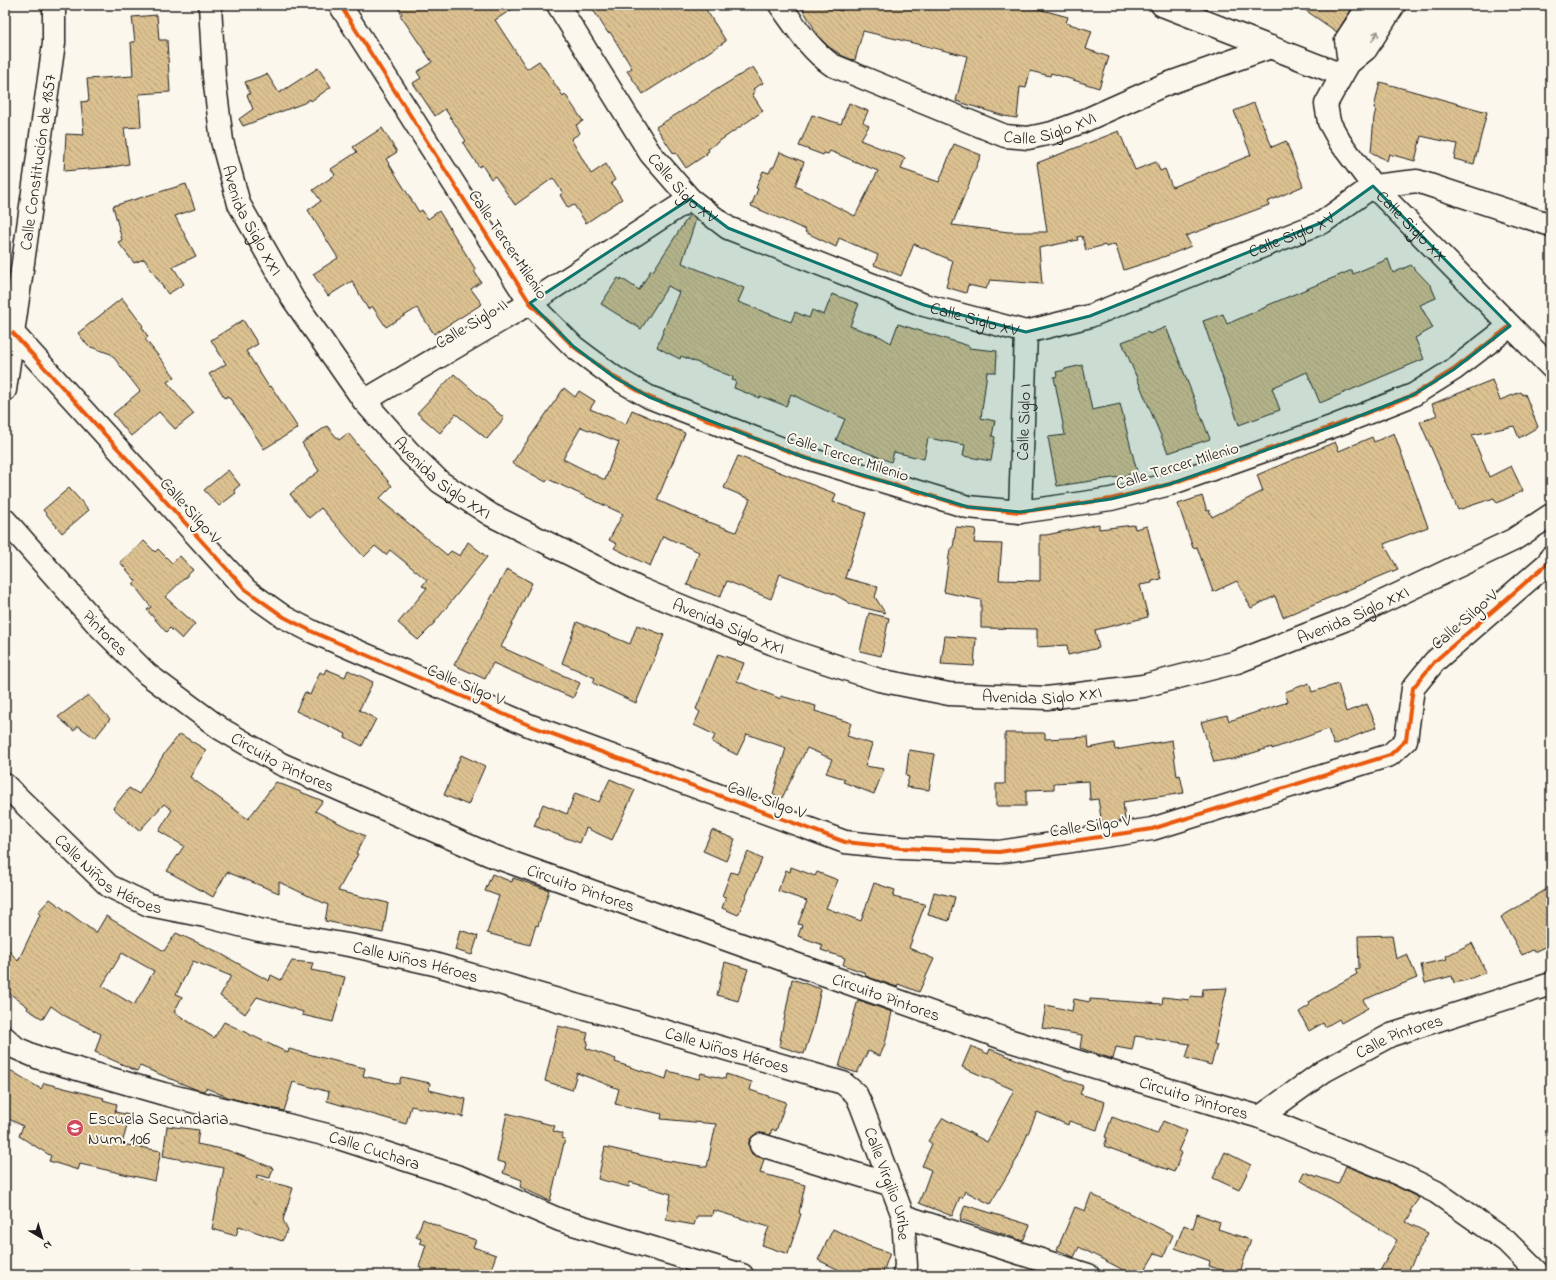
<svg xmlns="http://www.w3.org/2000/svg" width="1556" height="1280" font-family="'Indie Flower',sans-serif">
	<style>
		.building { fill: url(#building-back-hatch); stroke: #1c1c1c; fill-rule: evenodd }
		.lines { fill: none; stroke-linecap: round; stroke-linejoin: round }
		.minor-casing { stroke: #1c1c1c; stroke-width: 25 }
		.minor { stroke: #fbf7ec; stroke-width: 22 }
		.cycleway-casing { stroke: #fbf7ec; stroke-width: 6 }
		.cycleway { stroke: #e8590c; stroke-width: 4 }
		.oneway { stroke: #97948e }
		.marked { fill: #0f766e; fill-opacity: 0.2; stroke: #0f766e; stroke-width: 3; stroke-linejoin: round }
		.labels { text-anchor: middle; stroke-width: 4; stroke-linejoin: round; paint-order: stroke }
		.street-label { font-size: 17px; fill: #1c1c1c; stroke: #fbf7ec }
		.poi-label { font-size: 17px; fill: #1c1c1c; stroke: #fbf7ec; text-anchor: start }
	</style>
	<defs>
		<pattern id="building-back-hatch" width="6" height="6" patternUnits="userSpaceOnUse"><rect width="6" height="6" fill="#dcc191"/><path d="M-1 5l2 2M0 0l6 6M5-1l2 2" fill="none" stroke="#bca57c"/></pattern>
	</defs>
	<rect width="100%" height="100%" fill="#fbf7ec"/>
	<filter id="ink" filterUnits="userSpaceOnUse"><feTurbulence type="fractalNoise" baseFrequency=".025" numOctaves="2"/><feDisplacementMap in="SourceGraphic" scale="8" xChannelSelector="R" yChannelSelector="G"/><feConvolveMatrix kernelMatrix="1 2 1 2 8 2 1 2 1" color-interpolation-filters="sRGB"/></filter>
	<g filter="url(#ink)">
		<!-- building -->
		<g class="building">
			<polygon points="396,5 519,5 495,20 527,69 539,61 563,96 565,94 583,121 576,125 580,133 571,139 591,174 606,164 615,180 611,183 622,199 586,223 574,205 568,208 560,195 563,193 553,178 515,205 495,176 491,179 482,165 479,167 463,143 466,141 445,109 435,116 413,83 421,78 417,72 432,62 400,15 402,14"/>
			<polygon points="590,5 703,5 726,41 643,94 627,71 632,68 610,32 608,33"/>
			<polygon points="800,5 815,5 842,11 843,5 1024,5 1068,17 1066,23 1092,31 1086,49 1109,57 1099,88 1051,73 1050,76 1030,71 1026,88 1020,87 1017,118 1004,116 956,101 967,56 863,31 855,60 850,59 841,55 829,47 819,37 813,29 814,28"/>
			<polygon points="1298,5 1354,5 1337,32"/>
			<polygon points="157,15 159,40 167,40 170,92 139,94 141,127 124,128 129,164 112,167 64,171 66,134 84,135 81,102 89,101 87,79 133,76 131,42 135,42 132,17"/>
			<polygon points="753,67 763,83 753,89 755,92 752,94 763,111 708,149 709,151 706,153 707,154 686,168 676,153 674,154 656,127"/>
			<polygon points="318,68 331,87 311,101 310,99 304,103 243,126 239,119 253,109 247,95 250,94 245,82 267,74 279,93"/>
			<polygon points="1380,82 1487,112 1474,164 1454,159 1457,144 1421,136 1415,161 1389,154 1387,161 1371,152 1374,117 1376,109 1374,108"/>
			<polygon points="849,103 868,111 863,122 869,126 860,140 905,158 901,169 939,182 954,144 981,155 952,225 1009,232 1047,232 1037,163 1119,131 1135,170 1156,162 1160,171 1165,169 1172,187 1198,177 1251,155 1234,111 1254,103 1272,147 1286,141 1303,186 1267,202 1269,205 1186,236 1191,246 1169,255 1124,270 1115,244 1106,247 1105,245 1086,250 1082,236 1077,237 1078,240 1039,248 1042,284 990,280 986,289 968,285 966,293 946,287 953,261 914,244 901,276 874,265 878,255 839,238 836,247 805,232 806,230 751,206 758,189 756,188 763,171 769,173 772,167 774,167 780,152 804,162 795,186 855,216 878,171 830,151 828,154 824,153 823,155 799,146 812,115 841,124"/>
			<polygon points="382,128 397,152 386,159 419,212 422,210 428,219 439,211 476,270 474,271 481,282 471,289 482,304 434,334 417,308 386,327 372,306 368,309 352,281 328,296 313,274 338,258 308,210 321,201 313,190 335,175 331,169 357,152 353,147"/>
			<polygon points="186,184 195,209 175,216 196,256 173,267 184,284 168,294 144,259 134,263 118,242 122,240 113,206"/>
			<polygon points="690,214 696,219 682,263 744,288 738,302 791,322 795,312 809,318 812,310 824,315 832,294 859,304 850,326 881,337 891,343 898,324 969,346 969,348 997,351 996,372 987,372 981,418 995,421 992,436 995,437 991,461 963,456 965,445 928,438 924,459 894,452 891,462 836,440 845,419 809,403 791,394 786,406 760,396 759,398 734,388 736,381 732,380 733,377 681,356 680,359 666,352 657,347 679,292 668,286 641,329 601,304 618,278 621,280 621,278 639,290 651,270 653,271"/>
			<polygon points="1388,259 1393,273 1411,265 1431,286 1436,298 1420,305 1433,328 1415,338 1424,359 1320,403 1307,372 1272,388 1280,410 1239,425 1203,321 1223,314 1227,324 1266,307 1266,306 1352,270 1353,274"/>
			<polygon points="122,298 143,326 142,327 148,337 145,339 175,377 167,382 194,414 175,429 159,412 131,436 113,414 140,391 111,354 88,346 78,333"/>
			<polygon points="243,320 258,344 246,351 269,387 271,386 298,428 264,449 250,427 228,396 225,398 209,374 226,364 211,340"/>
			<polygon points="1166,327 1210,439 1168,453 1122,342 1148,332 1149,334"/>
			<polygon points="1082,365 1084,371 1092,410 1120,404 1137,472 1119,477 1057,486 1048,437 1065,435 1054,377 1057,376 1056,372 1065,370 1065,369"/>
			<polygon points="454,374 504,418 487,439 456,414 440,433 417,413"/>
			<polygon points="1492,380 1500,400 1521,392 1523,395 1525,394 1538,427 1519,438 1514,426 1472,435 1489,477 1511,466 1523,491 1497,503 1494,498 1458,510 1420,422 1437,415 1432,404"/>
			<path d="M 564,388 L 575,397 L 579,391 L 595,401 L 590,409 L 626,424 L 632,410 L 685,433 L 657,500 L 709,523 L 709,522 L 736,532 L 750,499 L 724,488 L 738,456 L 836,494 L 833,502 L 866,513 L 845,578 L 878,587 L 875,597 L 885,613 L 853,605 L 834,594 L 780,574 L 771,599 L 727,581 L 720,597 L 687,585 L 699,552 L 663,536 L 650,566 L 614,548 L 617,544 L 609,540 L 623,514 L 548,479 L 546,482 L 512,463 ZM 581,427 L 619,442 L 605,480 L 563,459 Z"/>
			<polygon points="327,426 339,440 348,433 392,486 379,499 447,555 451,551 460,556 468,542 487,557 430,628 418,640 398,623 427,588 422,586 427,580 390,550 386,555 375,546 364,557 321,508 309,518 290,494 319,471 302,443"/>
			<polygon points="1394,433 1428,527 1384,544 1398,569 1283,617 1275,596 1251,608 1237,581 1213,592 1197,547 1193,548 1178,504 1202,496 1207,511 1209,510 1212,517 1263,491 1257,475 1335,442 1339,451 1372,437 1374,442"/>
			<polygon points="228,470 240,485 234,490 236,493 219,506 204,490"/>
			<polygon points="69,488 89,510 62,533 43,510"/>
			<polygon points="1099,524 1099,529 1134,525 1135,529 1147,526 1161,579 1152,581 1152,583 1140,585 1148,617 1095,630 1099,648 1068,655 1067,645 1037,647 1037,629 981,628 981,600 944,592 950,549 953,548 956,527 976,529 974,543 1002,544 999,580 1040,581 1040,535 1046,535"/>
			<polygon points="144,541 155,552 158,549 172,563 180,556 193,570 165,597 195,624 182,639 170,628 166,632 147,610 151,607 133,584 136,581 120,562"/>
			<polygon points="507,569 532,583 501,647 580,683 573,698 493,663 485,679 454,665"/>
			<polygon points="869,613 889,618 881,656 860,651"/>
			<polygon points="577,622 630,644 637,625 664,635 636,703 593,683 595,678 562,663"/>
			<polygon points="945,636 976,638 974,666 941,664"/>
			<polygon points="718,654 744,663 737,681 781,699 781,696 816,706 815,711 851,723 847,736 872,744 865,766 884,769 874,794 843,782 845,779 826,773 832,759 807,748 782,798 773,794 786,748 747,734 737,755 712,742 715,735 694,725 700,712 696,709"/>
			<polygon points="326,669 345,677 348,670 373,682 359,710 376,719 362,746 345,737 346,734 296,711 305,692 310,695 320,672 324,674"/>
			<polygon points="1309,683 1312,692 1338,684 1346,712 1367,704 1377,727 1334,745 1328,729 1272,749 1272,747 1230,760 1230,759 1214,762 1201,722 1227,715 1229,721 1288,702 1285,692"/>
			<polygon points="88,695 110,719 95,738 78,726 74,731 58,717"/>
			<polygon points="1005,733 1045,733 1045,739 1088,737 1089,748 1114,743 1115,750 1172,740 1177,776 1180,775 1184,793 1123,802 1125,820 1102,824 1098,799 1090,800 1089,781 1054,783 1054,789 1026,790 1026,806 996,806 996,784 1005,784"/>
			<polygon points="180,734 206,750 190,777 248,819 276,782 323,801 315,811 365,836 356,853 358,854 338,891 388,903 383,933 325,921 328,905 279,882 279,893 227,872 213,897 167,871 184,846 159,831 172,810 164,804 139,831 113,808 129,788 139,794 166,751"/>
			<polygon points="909,750 935,754 929,790 906,787 909,777 906,776"/>
			<polygon points="461,755 485,766 468,805 444,795"/>
			<polygon points="610,779 635,790 612,840 586,828 580,843 534,826 543,804 567,814 575,793 599,802"/>
			<polygon points="712,830 735,839 726,861 703,851"/>
			<polygon points="748,852 762,859 738,915 722,908 726,897 722,896 731,872 737,874"/>
			<polygon points="791,867 815,876 817,872 838,880 826,908 861,921 874,883 895,890 893,897 925,904 909,948 934,959 919,992 898,984 897,987 865,976 866,973 843,965 845,958 821,950 823,945 798,936 802,925 798,924 807,901 778,891 786,870 790,872"/>
			<polygon points="492,874 512,882 513,878 549,890 538,926 536,925 530,945 487,933 499,896 485,891"/>
			<polygon points="1547,889 1551,901 1551,944 1534,952 1533,950 1522,955 1501,917"/>
			<polygon points="934,892 955,897 949,921 928,915"/>
			<path d="M 50,899 L 96,933 L 106,916 L 164,951 L 176,933 L 216,951 L 269,981 L 271,975 L 281,980 L 292,961 L 313,963 L 311,970 L 345,977 L 333,1022 L 302,1015 L 303,1012 L 257,997 L 245,1014 L 220,996 L 231,976 L 193,961 L 176,994 L 182,997 L 174,1012 L 214,1038 L 224,1022 L 288,1053 L 289,1049 L 335,1061 L 365,1068 L 363,1076 L 399,1084 L 401,1077 L 430,1083 L 429,1090 L 466,1099 L 463,1117 L 411,1106 L 406,1124 L 327,1101 L 329,1092 L 293,1082 L 284,1111 L 230,1098 L 206,1088 L 204,1091 L 195,1089 L 140,1066 L 137,1071 L 95,1052 L 101,1034 L 65,1016 L 51,1006 L 43,1019 L 27,1009 L 28,1007 L 5,990 L 5,946 L 18,961 L 40,915 L 38,912 ZM 122,953 L 154,971 L 134,1005 L 102,986 Z"/>
			<polygon points="460,930 478,936 472,955 455,950"/>
			<polygon points="1392,935 1396,959 1407,954 1417,978 1363,1000 1368,1008 1341,1023 1339,1019 1325,1027 1323,1023 1309,1031 1299,1012 1310,1005 1309,1002 1326,991 1357,974 1355,969 1359,968 1358,936"/>
			<polygon points="1472,943 1486,972 1467,980 1454,983 1452,976 1425,983 1421,965 1447,959 1446,956"/>
			<polygon points="725,962 748,969 738,1001 717,995"/>
			<polygon points="792,979 821,989 813,1027 804,1054 779,1046"/>
			<polygon points="1227,988 1214,1044 1217,1045 1211,1065 1186,1058 1190,1044 1135,1036 1132,1050 1116,1047 1113,1059 1080,1048 1082,1035 1042,1028 1046,1005 1072,1011 1074,999 1090,1002 1090,999 1162,1004 1163,997 1190,1000 1191,996 1202,997 1203,989"/>
			<polygon points="858,1000 892,1012 885,1044 880,1056 868,1051 857,1073 839,1067"/>
			<polygon points="558,1026 588,1033 586,1040 588,1041 586,1048 616,1059 615,1062 666,1079 668,1071 699,1079 701,1073 725,1079 726,1074 752,1082 750,1090 786,1102 776,1131 772,1129 770,1135 759,1133 753,1136 749,1141 749,1147 752,1154 764,1159 760,1173 805,1185 799,1213 801,1214 788,1254 762,1245 769,1227 713,1210 712,1216 697,1216 694,1225 666,1220 671,1194 630,1182 629,1187 598,1179 605,1147 662,1160 707,1167 716,1124 661,1119 662,1114 615,1104 619,1089 577,1073 572,1090 545,1081"/>
			<polygon points="971,1046 988,1054 990,1049 1083,1086 1080,1094 1105,1102 1097,1130 1069,1121 1068,1125 1037,1112 1017,1159 990,1204 965,1191 962,1198 960,1197 952,1216 919,1203 931,1170 922,1166 932,1144 928,1141 943,1118 987,1142 1014,1090 962,1067"/>
			<polygon points="5,1067 41,1089 44,1083 104,1098 103,1100 117,1104 115,1112 130,1115 122,1144 161,1151 155,1181 80,1164 78,1170 49,1161 51,1156 19,1136 23,1126 5,1117"/>
			<polygon points="507,1113 555,1126 553,1131 563,1134 562,1138 565,1139 550,1201 520,1187 522,1180 503,1173 506,1163 497,1161"/>
			<polygon points="1112,1117 1157,1134 1163,1121 1187,1131 1178,1151 1182,1153 1174,1172 1104,1146 1107,1138 1105,1137"/>
			<polygon points="167,1126 199,1130 197,1144 227,1150 273,1168 270,1178 257,1175 256,1178 293,1188 283,1220 288,1230 282,1241 239,1226 236,1236 212,1229 224,1168 163,1156"/>
			<polygon points="1225,1152 1251,1165 1239,1190 1213,1178"/>
			<polygon points="1346,1166 1394,1185 1419,1198 1410,1211 1412,1212 1406,1222 1428,1233 1406,1275 1377,1275 1397,1240 1300,1180 1304,1172 1338,1184"/>
			<polygon points="1091,1194 1173,1235 1164,1256 1155,1253 1142,1275 1133,1275 1079,1247 1074,1257 1057,1250 1075,1207 1085,1211"/>
			<polygon points="965,1205 1030,1225 1023,1241 960,1219"/>
			<polygon points="1197,1214 1220,1222 1218,1229 1251,1240 1239,1275 1234,1275 1209,1266 1210,1261 1175,1248 1184,1225 1193,1229"/>
			<polygon points="423,1219 446,1230 476,1240 473,1247 496,1255 489,1275 419,1275 421,1268 419,1267 426,1245 420,1243 421,1239 416,1237"/>
			<polygon points="833,1229 869,1246 890,1253 882,1275 850,1275 818,1260"/>
		</g>
		<g class="lines">
			<defs>
				<g id="minor">
					<path id="s1" d="M 210,5 L 214,77 L 222,141 L 239,204 L 293,299 L 364,401 L 409,452 L 440,482 L 491,515 L 640,589 L 788,650 L 879,680 L 949,694 L 1047,698 L 1143,686 L 1237,662 L 1344,620 L 1513,540 L 1551,515"/>
					<polyline points="340,5 530,303 574,347 614,377 649,397 803,457 968,507 1020,512 1111,499 1170,484 1334,426 1413,395 1453,370 1510,326"/>
					<path id="s2" d="M 558,5 L 650,153 L 690,199 L 728,228 L 924,305 L 1026,332 L 1090,316 L 1323,222 L 1373,186 L 1417,181 L 1551,225"/>
					<path id="s3" d="M 780,5 C 796,27 810,50 832,65 L 1005,136 L 1028,138 L 1052,133 L 1079,123 L 1164,85 L 1271,47"/>
					<polyline points="1162,5 1342,75"/>
					<path id="s4" d="M 1394,5 L 1366,49 L 1349,63 L 1342,75 L 1326,104 L 1329,122 L 1340,142 L 1373,186 L 1551,367"/>
					<polyline points="1349,63 1346,40 1369,5"/>
					<polyline points="13,333 246,590 284,617 313,632 531,726 845,842 902,848 999,852 1152,829 1390,755 1406,740 1413,688 1435,661 1548,563 1551,557"/>
					<path id="s5" d="M 5,390 L 54,43 L 54,5"/>
					<polyline points="364,401 530,303 690,199"/>
					<path id="s6" d="M 1020,512 L 1026,332"/>
					<path id="s7" d="M 5,520 L 97,624 L 147,674 L 221,729 L 281,764 L 490,855 L 1008,1040 L 1218,1105 L 1260,1117 L 1399,1174 L 1436,1192 L 1506,1241 L 1540,1275"/>
					<path id="s8" d="M 5,785 L 109,886 L 149,905 L 205,916 L 259,930 L 354,946 L 434,964 L 843,1083 L 856,1094 L 861,1105 L 903,1216 L 906,1266 L 904,1275"/>
					<path id="s9" d="M 5,1038 L 16,1048 L 39,1058 L 164,1094 L 339,1138 L 462,1178 L 560,1220 L 742,1275"/>
					<path id="s10" d="M 1260,1117 L 1324,1071 L 1391,1035 L 1551,984"/>
					<polyline points="761,1145 892,1185"/>
					<polyline points="903,1216 1088,1275"/>
				</g>
			</defs>
			<!-- minor casing -->
			<use href="#minor" class="minor-casing"/>
			<!-- minor -->
			<use href="#minor" class="minor"/>
			<defs>
				<g id="cycleway">
					<polyline points="340,5 530,303 574,347 614,377 649,397 803,457 968,507 1020,512 1111,499 1170,484 1334,426 1413,395 1453,370 1510,326"/>
					<polyline points="13,333 246,590 284,617 313,632 531,726 845,842 902,848 999,852 1152,829 1390,755 1406,740 1413,688 1435,661 1548,563 1551,557"/>
				</g>
			</defs>
			<!-- cycleway casing -->
			<use href="#cycleway" class="cycleway-casing"/>
			<!-- cycleway -->
			<use href="#cycleway" class="cycleway"/>
		</g>
		<!-- one-way arrows -->
		<defs><path id="oneway-shaft" d="M-6 0H5M1.5-3L5.5 0L1.5 3" fill="none" stroke-width="1.6" stroke-linecap="round" stroke-linejoin="round"/></defs>
		<use class="oneway" href="#oneway-shaft" transform="translate(1375 36) rotate(-58)"/>
	</g>
	<!-- marked area -->
	<path class="marked" d="M 1373,186 L 1510,326 L 1453,370 L 1413,395 L 1334,426 L 1170,484 L 1111,499 L 1020,512 L 968,507 L 803,457 L 649,397 L 614,377 L 574,347 L 530,303 L 690,199 L 728,228 L 924,305 L 1026,332 L 1090,316 L 1323,222 Z"/>
	<!-- icons -->
	<defs>
		<symbol id="school-disc" viewBox="-11 -11 22 22"><circle r="9.5" fill="#d1495b" stroke="#fbf7ec"/><path d="M0-5L7-2L0 1L-7-2ZM-4 1L0 2.5L4 1V4Q0 6-4 4Z" fill="#fff"/></symbol>
	</defs>
	<g fill-rule="evenodd">
		<use href="#school-disc" x="65" y="1118" width="20" height="20"/>
	</g>
	<g class="labels">
		<!-- street labels -->
		<g class="street-label">
			<text dy="6" stroke="none"><textPath href="#s3" startOffset="313">Calle Siglo XVI</textPath></text>
			<text dy="6" stroke="none"><textPath href="#s5" startOffset="230">Calle Constitución de 1857</textPath></text>
			<text dy="6" stroke="none"><textPath href="#s2" startOffset="222">Calle Siglo XV</textPath></text>
			<text dy="6" stroke="none"><textPath href="#s1" startOffset="222">Avenida Siglo XXI</textPath></text>
			<text dy="6" stroke="none"><textPath href="#s4" startOffset="273">Calle Siglo XX</textPath></text>
			<text dy="6" stroke="none"><textPath href="#s2" startOffset="882">Calle Siglo XV</textPath></text>
			<text transform="translate(509 244) rotate(56)" y="6">Calle Tercer Milenio</text>
			<text dy="6" stroke="none"><textPath href="#s2" startOffset="546">Calle Siglo XV</textPath></text>
			<text transform="translate(471 323) rotate(-31)" y="6">Calle Siglo II</text>
			<text dy="6" stroke="none"><textPath href="#s6" startOffset="90">Calle Siglo I</textPath></text>
			<text transform="translate(848 456) rotate(18)" y="6">Calle Tercer Milenio</text>
			<text transform="translate(1177 465) rotate(-17)" y="6">Calle Tercer Milenio</text>
			<text dy="6" stroke="none"><textPath href="#s1" startOffset="546">Avenida Siglo XXI</textPath></text>
			<text transform="translate(191 510) rotate(48)" y="6">Calle Silgo V</text>
			<text dy="6" stroke="none"><textPath href="#s1" startOffset="1518">Avenida Siglo XXI</textPath></text>
			<text transform="translate(1464 619) rotate(-41)" y="6">Calle Silgo V</text>
			<text dy="6" stroke="none"><textPath href="#s1" startOffset="870">Avenida Siglo XXI</textPath></text>
			<text dy="6" stroke="none"><textPath href="#s7" startOffset="151">Pintores</textPath></text>
			<text transform="translate(466 684) rotate(23)" y="6">Calle Silgo V</text>
			<text dy="6" stroke="none"><textPath href="#s1" startOffset="1194">Avenida Siglo XXI</textPath></text>
			<text dy="6" stroke="none"><textPath href="#s7" startOffset="372">Circuito Pintores</textPath></text>
			<text transform="translate(767 799) rotate(20)" y="6">Calle Silgo V</text>
			<text transform="translate(1090 825) rotate(-8)" y="6">Calle Silgo V</text>
			<text dy="6" stroke="none"><textPath href="#s8" startOffset="138">Calle Niños Héroes</textPath></text>
			<text dy="6" stroke="none"><textPath href="#s7" startOffset="696">Circuito Pintores</textPath></text>
			<text dy="6" stroke="none"><textPath href="#s8" startOffset="462">Calle Niños Héroes</textPath></text>
			<text dy="6" stroke="none"><textPath href="#s7" startOffset="1020">Circuito Pintores</textPath></text>
			<text dy="6" stroke="none"><textPath href="#s10" startOffset="162">Calle Pintores</textPath></text>
			<text dy="6" stroke="none"><textPath href="#s8" startOffset="786">Calle Niños Héroes</textPath></text>
			<text dy="6" stroke="none"><textPath href="#s7" startOffset="1344">Circuito Pintores</textPath></text>
			<text dy="6" stroke="none"><textPath href="#s9" startOffset="388">Calle Cuchara</textPath></text>
			<text dy="6" stroke="none"><textPath href="#s8" startOffset="1019">Calle Virgilio Uribe</textPath></text>
		</g>
		<!-- poi labels -->
		<g class="poi-label">
			<text x="88" y="1124">Escuela Secundaria<tspan x="88" dy="20">Num. 106</tspan></text>
		</g>
	</g>
	<!-- margin -->
	<rect width="1556" height="1280" fill="none" stroke="#fbf7ec" stroke-width="20"/>
	<rect x="10" y="10" width="1536" height="1260" fill="none" stroke="#1c1c1c" stroke-width="1.5" filter="url(#ink)"/>
	<!-- north arrow -->
	<g transform="translate(42 1238) rotate(142)" stroke="#fbf7ec" stroke-width="3" paint-order="stroke">
	<path d="M0-3L7 15L0 10L-7 15Z" fill="#1c1c1c"/>
	<text y="-6" font-size="11" font-weight="bold" text-anchor="middle" fill="#1c1c1c">N</text>
	</g>
</svg>
